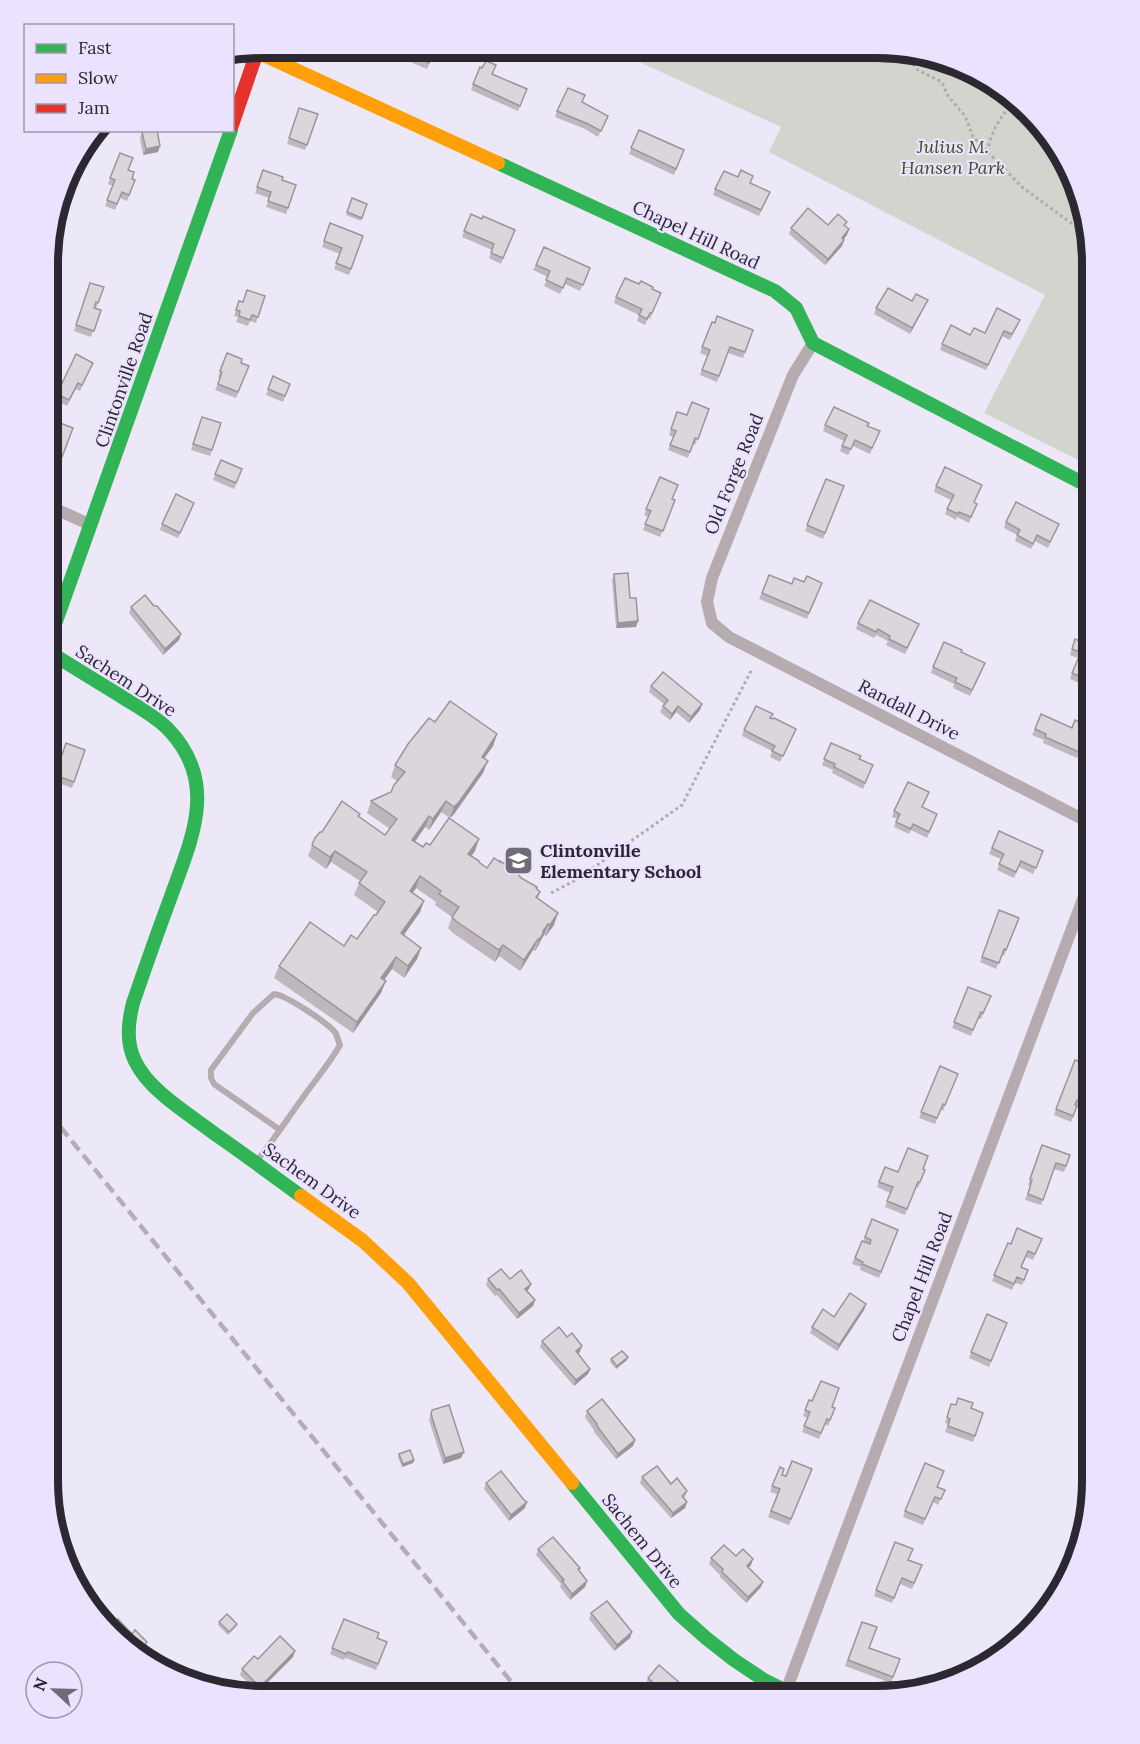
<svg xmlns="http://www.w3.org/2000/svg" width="1140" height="1744" font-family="Lora,serif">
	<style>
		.park { fill: #d2d5ce }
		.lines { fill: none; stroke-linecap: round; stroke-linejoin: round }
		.path { stroke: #b2acaf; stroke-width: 3; stroke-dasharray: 3 3; stroke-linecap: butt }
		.lane { stroke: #b6acaf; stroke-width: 6 }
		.street { stroke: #b6acaf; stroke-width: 12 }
		.fast { stroke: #30b455; stroke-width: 14 }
		.slow { stroke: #ff9f0a; stroke-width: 14 }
		.jam { stroke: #e5322d; stroke-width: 14 }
		.rail { stroke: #b4adb3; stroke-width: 4.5; stroke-dasharray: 12 6; stroke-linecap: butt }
		.wall { fill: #beb7bd }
		.shaded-wall { fill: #9b959a }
		.building { fill: #ddd5dc; stroke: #9b959a; stroke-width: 1.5 }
		.labels { text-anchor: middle; stroke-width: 4.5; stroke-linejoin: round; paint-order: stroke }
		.park-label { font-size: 18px; font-style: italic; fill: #3f4d1e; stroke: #eae2fe }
		.street-label { font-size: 18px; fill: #2b2832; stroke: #eae2fe }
		.poi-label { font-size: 18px; font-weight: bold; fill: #2b2832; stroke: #eae2fe; text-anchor: start }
		.rim { fill: none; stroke: #2b2832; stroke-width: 8 }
	</style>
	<rect width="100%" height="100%" fill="#ede8f8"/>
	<!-- park -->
	<polygon class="park" points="611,49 905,50 1008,92 1075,180 1092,263 1092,467 984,413 1045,295 769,152 781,127"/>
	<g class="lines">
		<!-- path -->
		<g class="path">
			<polyline points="894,50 904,54 918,70 942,82 948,96 965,116 973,137 1022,187 1086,234"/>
			<polyline points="984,82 997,100 1019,108"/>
			<path d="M 987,152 C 992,131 998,120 1012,104"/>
			<polyline points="551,893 576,880 682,805 752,669"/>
		</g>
		<!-- lane -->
		<path class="lane" d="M 256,1162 C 273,1141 288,1118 304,1096 C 316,1079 330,1063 340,1045 C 338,1041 337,1035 335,1032 C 326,1022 286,995 274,994 L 253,1013 L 211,1070 L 211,1078 L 214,1084 L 280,1130"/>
		<!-- street -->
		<g class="street">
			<polyline points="813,343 793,375 712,578 707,602 712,623 729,637 1092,824"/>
			<polyline points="49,506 91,525"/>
			<polyline points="786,1691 1092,875"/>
		</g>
		<!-- fast -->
		<g class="fast">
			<polyline points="498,163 775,291 796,308 813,343 1092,488"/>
			<polyline points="49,641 231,130"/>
			<path d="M 49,652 C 72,666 96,681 119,695 C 136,706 154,715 168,729 C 220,783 191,840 170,899 C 157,934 145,968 133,1003 C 128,1023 126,1042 135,1061 C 149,1091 189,1114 215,1134 C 244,1154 272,1175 301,1196"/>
			<polyline points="572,1483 679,1614 706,1638 734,1660 764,1680 796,1696"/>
		</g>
		<!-- slow -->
		<g class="slow">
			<polyline points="257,52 498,163"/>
			<polyline points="301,1196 363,1241 408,1283 572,1483"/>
		</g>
		<!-- jam -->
		<polyline class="jam" points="232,125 258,49"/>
		<!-- rail -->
		<polyline class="rail" points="49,1113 522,1695"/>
	</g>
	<!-- wall -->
	<g class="wall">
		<polygon points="406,48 436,49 427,69 406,60 410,50"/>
		<polygon points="493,74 527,90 518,111 471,90 473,84"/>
		<polygon points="582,102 605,122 598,137 585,129 555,117 557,111"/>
		<polygon points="299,108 318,114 305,150 287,144"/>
		<polygon points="639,130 684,150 674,175 629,154"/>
		<polygon points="142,132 158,152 143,155 140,138"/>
		<polygon points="120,153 132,179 135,180 127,201 120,198 115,210 105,206 113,186 108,184"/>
		<polygon points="263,170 282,180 296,185 286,214 266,207 269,198 255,193"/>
		<polygon points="751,183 767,198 759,216 713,195 715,189"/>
		<polygon points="352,198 367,204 361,221 346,215"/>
		<polygon points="471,214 482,219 515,230 501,264 489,258 492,250 462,237"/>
		<polygon points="330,223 363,236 349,275 334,269 340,254 322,247"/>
		<polygon points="828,225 846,226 847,235 843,239 844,240 842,246 825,265 789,234 791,228"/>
		<polygon points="536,265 590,268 580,291 565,284 560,294 544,286 548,277 533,270"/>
		<polygon points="90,283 104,287 96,308 101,310 91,337 74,331"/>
		<polygon points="652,289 661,293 650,319 648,318 645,325 637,321 639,315 614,303 616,297"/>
		<polygon points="265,296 256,323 250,321 248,326 236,322 238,317 234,316 239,301 243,302"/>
		<polygon points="912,301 925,306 910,334 874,314 876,308"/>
		<polygon points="712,322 753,330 743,358 728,353 717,382 700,375 707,356 700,353"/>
		<polygon points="1018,325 1010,340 1002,336 986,370 940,350 942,344 970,335 985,333"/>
		<polygon points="227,353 241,363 249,366 236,398 215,390 220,378 218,377"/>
		<polygon points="93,363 80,391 76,389 67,406 55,400 57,394"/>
		<polygon points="273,376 290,384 283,402 266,395"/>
		<polygon points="709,409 695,445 693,444 688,458 668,450 673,437 669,435 677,412 687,415"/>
		<polygon points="202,417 221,423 210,456 191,450"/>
		<polygon points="825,425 867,426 877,437 870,454 853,446 848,455 840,451 844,441 823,431"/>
		<polygon points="50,428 73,428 60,463 49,459"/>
		<polygon points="221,460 242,469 234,489 213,480"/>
		<polygon points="660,477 672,499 675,500 660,537 643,530 648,517 644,515"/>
		<polygon points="826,479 844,486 823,539 805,531"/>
		<polygon points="936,486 980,491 974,503 977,504 969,523 957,517 956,520 945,514 951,500 934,492"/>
		<polygon points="192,509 178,538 160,530 162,524"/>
		<polygon points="1006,522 1056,530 1048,548 1035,541 1031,549 1015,541 1017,535 1004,528"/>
		<polygon points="614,574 630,598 636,627 616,628 612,580"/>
		<polygon points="769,575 792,584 804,582 822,583 807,619 759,599"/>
		<polygon points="154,606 181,634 179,640 163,655 129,613 131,607"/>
		<polygon points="858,623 919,624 905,654 886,645 888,641 876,635 874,638 856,629"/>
		<polygon points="1075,639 1092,678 1088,687 1070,679 1078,658 1070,655"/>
		<polygon points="961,652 983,669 970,696 953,688 954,684 931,673 933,667"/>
		<polygon points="651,686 702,704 700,710 689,723 676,712 670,720 660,712 664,704 649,692"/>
		<polygon points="773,714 771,718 796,729 780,762 770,757 772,751 742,736 744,730"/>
		<polygon points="435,722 497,734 493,746 484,759 483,773 454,814 450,818 441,812 429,830 425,827 415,842 423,847 430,845 475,851 471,856 487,868 506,867 540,892 538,898 554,925 546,936 544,935 541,939 539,945 535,951 533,950 520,971 499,956 495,962 453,933 448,928 452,917 435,905 436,902 416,888 413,893 424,901 420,912 403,935 421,948 417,959 404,978 392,969 384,980 381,993 353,1033 274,978 279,966 344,946 357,939 378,912 354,895 360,881 331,862 326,869 308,856 315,838 322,832 360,814 359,817 385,835 390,829 367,813 371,801 391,792 397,781 391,777 395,765"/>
		<polygon points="1090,727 1077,758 1043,743 1044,740 1032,735 1035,729"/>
		<polygon points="66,743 85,750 72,788 53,781"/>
		<polygon points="831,743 859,759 873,765 863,789 832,773 833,770 822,765"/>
		<polygon points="929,792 922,807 935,820 927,838 911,830 909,834 894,827 897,819 892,817 894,811"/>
		<polygon points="999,831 1043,851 1033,874 1019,867 1014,878 997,870 1001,859 989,854"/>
		<polygon points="999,910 1019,918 1004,956 1002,955 996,969 980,962"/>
		<polygon points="968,987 991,996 981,1019 978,1018 971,1036 952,1028"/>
		<polygon points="1092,1012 1092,1037 1083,1033"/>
		<polygon points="1075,1060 1092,1083 1081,1109 1077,1107 1071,1122 1054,1115"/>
		<polygon points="940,1066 958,1074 943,1111 941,1110 935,1124 919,1118"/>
		<polygon points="1042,1145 1070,1155 1064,1172 1054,1169 1041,1205 1025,1200 1030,1186 1028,1185"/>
		<polygon points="885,1167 898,1172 923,1169 923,1176 918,1188 916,1187 905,1215 885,1207 890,1193 877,1187"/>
		<polygon points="872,1219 898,1230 879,1278 860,1270 861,1267 852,1264 862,1241 863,1241"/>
		<polygon points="1042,1239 1033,1260 1026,1257 1022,1267 1026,1276 1022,1285 1015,1283 1012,1290 992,1281 1008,1243 1011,1244"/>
		<polygon points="488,1279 510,1279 529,1289 527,1291 535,1300 533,1306 517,1319 497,1295 495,1296 486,1285"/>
		<polygon points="866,1304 864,1310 837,1351 810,1333 812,1327 834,1317"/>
		<polygon points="987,1314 1007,1323 989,1367 969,1358"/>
		<polygon points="567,1337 580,1352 578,1354 590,1369 588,1374 574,1386 540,1347 542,1341"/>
		<polygon points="628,1357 627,1360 616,1369 610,1362 611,1359"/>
		<polygon points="809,1400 832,1407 833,1414 828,1426 825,1424 819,1439 802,1432 808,1418 803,1416"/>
		<polygon points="951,1404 971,1408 983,1413 973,1442 945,1432 948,1424 945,1423"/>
		<polygon points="432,1410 464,1452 461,1458 443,1464 429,1420"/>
		<polygon points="587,1411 635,1440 633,1446 616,1459 594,1432 594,1430 585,1417"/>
		<polygon points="399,1454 414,1460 413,1463 402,1467 398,1457"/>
		<polygon points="780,1467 782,1475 786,1476 812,1469 789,1525 768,1517 777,1494 770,1492"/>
		<polygon points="642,1477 671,1484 687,1491 685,1497 684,1498 687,1502 685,1508 671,1518 640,1483"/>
		<polygon points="486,1483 525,1508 509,1521 484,1489"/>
		<polygon points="938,1487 942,1496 938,1505 933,1502 923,1525 903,1517 905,1511"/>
		<polygon points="895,1542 909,1560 922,1565 912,1589 900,1584 892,1603 874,1596"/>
		<polygon points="538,1549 580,1568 579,1570 587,1581 585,1587 570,1600 560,1587 561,1584 536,1555"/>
		<polygon points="736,1556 751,1565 749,1567 761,1587 746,1603 720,1577 720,1575 709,1564 711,1558"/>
		<polygon points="591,1613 632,1632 630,1638 614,1651 589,1619"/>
		<polygon points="344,1619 377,1638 387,1642 376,1670 346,1658 343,1660 330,1654"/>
		<polygon points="219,1622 237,1624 236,1627 228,1635 218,1625"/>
		<polygon points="862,1622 870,1648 900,1659 891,1683 845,1666"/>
		<polygon points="293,1657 258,1692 240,1675 242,1669 258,1659"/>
		<polygon points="648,1678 694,1695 659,1695 646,1684"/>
	</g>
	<!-- shaded-wall -->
	<g class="shaded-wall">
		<polygon points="160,146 158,152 143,155 146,149"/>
		<polygon points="849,229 847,235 840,244 842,238"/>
		<polygon points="844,240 842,246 825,265 828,259"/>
		<polygon points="928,300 925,306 910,334 912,328"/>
		<polygon points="638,621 636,627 616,628 618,623"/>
		<polygon points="181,634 179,640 163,655 165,649"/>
		<polygon points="702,704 700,710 689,723 691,717"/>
		<polygon points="678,706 676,712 670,720 672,714"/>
		<polygon points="497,734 493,746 477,768 482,757"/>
		<polygon points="488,761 483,773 454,814 450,818 454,807"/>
		<polygon points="446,801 441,812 429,830 433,819"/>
		<polygon points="429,816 425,827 408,851 412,840"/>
		<polygon points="479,839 475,851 464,866 468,854"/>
		<polygon points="335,851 331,862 326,869 330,857"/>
		<polygon points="420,876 416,888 406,902 410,891"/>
		<polygon points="424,901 420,912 397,945 401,933"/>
		<polygon points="558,913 554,925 546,936 550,925"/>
		<polygon points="548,924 544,935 535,951 543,931"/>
		<polygon points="538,939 533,950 520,971 524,960"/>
		<polygon points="503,945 499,956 495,962 499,950"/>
		<polygon points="421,948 417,959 404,978 408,966"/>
		<polygon points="396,957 392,969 377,990 381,978"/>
		<polygon points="386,981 381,993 353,1033 357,1022"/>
		<polygon points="531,1284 529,1289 523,1294 525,1289"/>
		<polygon points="535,1300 533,1306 517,1319 519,1313"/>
		<polygon points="866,1304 864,1310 837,1351 839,1345"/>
		<polygon points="582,1346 580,1352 574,1357 576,1351"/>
		<polygon points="628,1357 627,1360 616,1369 617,1366"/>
		<polygon points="590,1369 588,1374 574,1386 576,1380"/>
		<polygon points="635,1440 633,1446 616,1459 618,1454"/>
		<polygon points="464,1452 461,1458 443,1464 445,1458"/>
		<polygon points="414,1460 413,1463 402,1467 403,1464"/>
		<polygon points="527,1502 525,1508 509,1521 511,1515"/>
		<polygon points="687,1502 685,1508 671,1518 673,1513"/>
		<polygon points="753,1559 751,1565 745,1571 747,1566"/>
		<polygon points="587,1581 585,1587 570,1600 572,1594"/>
		<polygon points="763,1582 761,1587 746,1603 748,1597"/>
		<polygon points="632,1632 630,1638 614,1651 617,1645"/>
		<polygon points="147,1642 145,1648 139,1655 136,1653"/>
		<polygon points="295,1651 293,1657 258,1692 260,1687"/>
	</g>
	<!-- building -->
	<g class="building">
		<polygon points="410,48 435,49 429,63 408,54"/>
		<polygon points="486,61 496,65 492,74 527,89 520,106 473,84 480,67 482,68"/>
		<polygon points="568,88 585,95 582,102 608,116 601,131 588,124 557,111"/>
		<polygon points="299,108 318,114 307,145 289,138"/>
		<polygon points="152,130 157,130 160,146 146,149 142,132"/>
		<polygon points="639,130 684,150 676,169 631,148"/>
		<polygon points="120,153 133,158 128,170 134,172 132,179 135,180 129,195 122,192 117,204 107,200 115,180 110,178"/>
		<polygon points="263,170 283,177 282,180 296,185 288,208 268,201 271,192 257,187"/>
		<polygon points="741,170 753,176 750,183 770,192 761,210 715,189 724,171 738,177"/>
		<polygon points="352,198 367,204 362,218 347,212"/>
		<polygon points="808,208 828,225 838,214 847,222 844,225 849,229 842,238 844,240 828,259 791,228"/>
		<polygon points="471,214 482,219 483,216 515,230 503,258 491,253 494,244 464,231"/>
		<polygon points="330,223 363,236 351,269 336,263 342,248 324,241"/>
		<polygon points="544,247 590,268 583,285 567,278 563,288 546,280 550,271 536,265"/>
		<polygon points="625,278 639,284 641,281 653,287 652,289 661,293 652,313 650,313 647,319 639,315 642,309 616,297"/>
		<polygon points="90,283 104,287 98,303 96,302 94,308 101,310 94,331 76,325"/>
		<polygon points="888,288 912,301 916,294 928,300 912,328 876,308"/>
		<polygon points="247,290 265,296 258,317 252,315 250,320 239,316 240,311 236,310 239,301 243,302"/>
		<polygon points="997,308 1020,320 1012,334 1004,331 988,365 942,344 951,325 970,335 974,328 985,333"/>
		<polygon points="717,316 753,330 745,352 730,347 719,376 702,370 710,350 702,347 712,322 715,323"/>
		<polygon points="227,353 242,359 241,363 249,366 238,392 218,384 222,372 220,371"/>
		<polygon points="76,354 93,363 82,385 78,383 69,400 57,394"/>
		<polygon points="273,376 290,384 285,396 268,389"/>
		<polygon points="692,402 709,409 698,439 695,438 690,452 670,445 676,431 671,429 677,412 687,415"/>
		<polygon points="834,407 869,423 867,426 880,431 872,448 855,440 851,449 842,446 847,435 825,425"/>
		<polygon points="202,417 221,423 212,450 193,444"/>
		<polygon points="52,420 73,428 62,457 49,453 50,428"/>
		<polygon points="221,460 242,469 236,483 215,474"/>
		<polygon points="945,467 982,485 974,502 977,504 971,517 959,512 958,514 947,509 954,495 936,486"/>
		<polygon points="660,477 678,485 672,499 675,500 663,531 645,524 651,511 646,509"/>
		<polygon points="826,479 844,486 825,533 807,525"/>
		<polygon points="176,494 194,503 180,533 162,524"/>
		<polygon points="1016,502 1059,524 1050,542 1037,535 1033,544 1017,535 1020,530 1006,522"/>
		<polygon points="628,573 630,598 636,598 638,621 618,623 614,574"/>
		<polygon points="769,575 792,584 794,578 804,582 807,576 822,583 809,613 762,593"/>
		<polygon points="145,595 154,606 157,606 181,634 165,649 131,607"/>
		<polygon points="870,600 919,624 907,648 889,639 890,636 878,629 876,632 858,623"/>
		<polygon points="1090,627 1092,628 1092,677 1090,681 1072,673 1081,652 1072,649 1075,639 1084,643"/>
		<polygon points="944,642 962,650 961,652 985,663 972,690 955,682 957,678 933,667"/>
		<polygon points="663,672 702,704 691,717 678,706 672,714 663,706 668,700 651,686"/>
		<polygon points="450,701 497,734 482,757 488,761 459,802 454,807 446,801 433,819 429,816 412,840 423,847 426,843 430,845 449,818 479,839 468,854 479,861 480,863 487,868 494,858 500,862 500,861 506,865 506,867 514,873 517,872 521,878 537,887 536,888 540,892 536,897 558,913 550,925 548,924 543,931 543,934 539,940 538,939 524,960 503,945 499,950 457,922 452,917 459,907 439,894 441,891 420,876 410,891 424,901 401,933 421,948 408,966 396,957 381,978 386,981 357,1022 279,966 310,922 344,946 351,935 357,939 374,915 376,915 385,902 359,883 367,872 335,851 330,857 312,845 315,838 320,832 322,832 342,801 360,814 358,816 385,835 397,819 371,801 391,792 394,785 405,772 395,765 408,744 429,718 435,722"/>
		<polygon points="756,706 773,714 770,718 773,719 774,718 796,729 783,756 772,751 775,746 744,730"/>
		<polygon points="1041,714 1072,728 1075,720 1090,727 1079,752 1045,737 1046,734 1035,729"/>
		<polygon points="66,743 85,750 74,782 55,775"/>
		<polygon points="831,743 861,756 859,759 873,765 865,783 834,767 835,764 824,759"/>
		<polygon points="908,782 929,792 922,807 937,814 929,832 913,824 911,829 896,822 900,814 894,811"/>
		<polygon points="999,831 1043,851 1036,868 1021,861 1016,872 999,864 1004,854 992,848"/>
		<polygon points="49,839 57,843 51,858 49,857"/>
		<polygon points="999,910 1019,918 1006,950 1004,949 999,963 982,957"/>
		<polygon points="968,987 991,996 983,1013 981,1012 973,1030 954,1022"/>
		<polygon points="1092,1012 1092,1030 1085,1027"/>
		<polygon points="1075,1060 1092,1066 1092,1082 1083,1103 1077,1100 1075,1105 1077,1106 1073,1116 1056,1109"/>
		<polygon points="940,1066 958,1074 945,1105 943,1104 937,1118 921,1112"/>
		<polygon points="1042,1145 1070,1155 1066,1166 1056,1163 1043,1200 1028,1194 1032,1180 1030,1179"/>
		<polygon points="908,1148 928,1156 923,1169 925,1170 920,1182 918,1182 907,1209 887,1201 893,1187 879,1182 885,1167 898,1172"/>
		<polygon points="872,1219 898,1230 881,1272 862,1264 863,1262 855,1258 862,1241 870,1244 871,1240 865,1237"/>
		<polygon points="1017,1228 1042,1239 1035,1254 1028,1251 1021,1267 1028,1270 1024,1280 1017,1277 1014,1284 994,1275 1008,1243 1011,1244"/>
		<polygon points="501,1269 510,1279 521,1270 531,1284 525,1289 535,1300 519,1313 499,1289 497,1290 488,1279"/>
		<polygon points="850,1293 866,1304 839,1345 812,1327 823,1309 834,1317"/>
		<polygon points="987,1314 1007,1323 991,1361 971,1352"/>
		<polygon points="559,1327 567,1337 572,1333 582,1346 576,1351 590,1369 576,1380 542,1341"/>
		<polygon points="622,1351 628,1357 617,1366 611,1359"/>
		<polygon points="821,1381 839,1388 832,1407 835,1408 830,1420 827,1419 821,1433 804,1426 810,1412 805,1410 809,1400 812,1401"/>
		<polygon points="958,1398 973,1403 971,1408 983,1413 975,1436 948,1426 950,1419 947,1417 951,1404 956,1405"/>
		<polygon points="602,1399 635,1440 618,1454 597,1426 597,1424 587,1411"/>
		<polygon points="449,1405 464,1452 445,1458 431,1414 432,1410"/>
		<polygon points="410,1450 414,1460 403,1464 399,1454"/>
		<polygon points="792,1461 812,1469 791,1519 771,1511 780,1489 772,1486 780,1467 784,1469 782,1475 786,1476"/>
		<polygon points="925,1463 944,1471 937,1487 945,1490 941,1499 935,1497 925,1519 905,1511"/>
		<polygon points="657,1466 671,1484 677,1478 687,1491 682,1496 687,1502 673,1513 642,1477"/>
		<polygon points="501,1471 524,1500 527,1502 511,1515 486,1483"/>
		<polygon points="553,1537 580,1568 578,1569 587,1581 572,1594 562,1581 564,1580 538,1549"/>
		<polygon points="895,1542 913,1549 908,1560 922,1565 914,1583 902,1578 894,1598 876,1590"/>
		<polygon points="724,1545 736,1556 743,1549 753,1559 747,1566 763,1582 748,1597 722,1572 723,1569 711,1558"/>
		<polygon points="607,1601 632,1632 617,1645 591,1613"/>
		<polygon points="227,1614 237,1624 229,1632 219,1622"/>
		<polygon points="118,1619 132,1634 135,1630 147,1642 136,1653 132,1652 109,1622 112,1625"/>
		<polygon points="344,1619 379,1633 377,1638 387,1642 378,1664 348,1652 346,1654 332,1648"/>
		<polygon points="862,1622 877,1627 869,1648 900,1659 893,1677 848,1660"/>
		<polygon points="280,1636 295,1651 260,1687 242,1669 254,1656 258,1659"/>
		<polygon points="659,1665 694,1695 664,1695 660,1691 661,1690 648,1678"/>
		<polygon points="433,1687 440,1695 423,1695"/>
	</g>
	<!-- icons -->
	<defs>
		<symbol id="school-square" viewBox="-11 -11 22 22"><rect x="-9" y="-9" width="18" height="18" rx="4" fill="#6f6b77" stroke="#eae2fe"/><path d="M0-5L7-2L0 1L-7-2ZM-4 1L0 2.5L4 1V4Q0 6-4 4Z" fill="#fff"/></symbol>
	</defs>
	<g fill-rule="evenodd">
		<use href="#school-square" x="502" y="844" width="33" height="33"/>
	</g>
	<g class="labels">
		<!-- park labels -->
		<g class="park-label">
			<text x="953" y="153">Julius M.<tspan x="953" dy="21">Hansen Park</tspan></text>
		</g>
		<!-- street labels -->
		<g class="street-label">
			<text transform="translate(696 235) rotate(25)" y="6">Chapel Hill Road</text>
			<text transform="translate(124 380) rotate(-71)" y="6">Clintonville Road</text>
			<text transform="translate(734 474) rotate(-68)" y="6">Old Forge Road</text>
			<text transform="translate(126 681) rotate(33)" y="6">Sachem Drive</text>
			<text transform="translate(909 710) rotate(27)" y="6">Randall Drive</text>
			<text transform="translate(312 1181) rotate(36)" y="6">Sachem Drive</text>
			<text transform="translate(922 1277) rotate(-69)" y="6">Chapel Hill Road</text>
			<text transform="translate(642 1541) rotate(51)" y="6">Sachem Drive</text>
		</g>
		<!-- poi labels -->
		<g class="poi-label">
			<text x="540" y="857">Clintonville<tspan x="540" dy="21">Elementary School</tspan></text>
		</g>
	</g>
	<!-- crop -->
	<path d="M0 0H1140V1744H0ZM263 58H877A205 205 0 0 1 1082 263V1481A205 205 0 0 1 877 1686H263A205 205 0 0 1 58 1481V263A205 205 0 0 1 263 58Z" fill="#eae2fe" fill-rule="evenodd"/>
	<path class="rim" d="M263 58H877A205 205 0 0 1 1082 263V1481A205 205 0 0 1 877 1686H263A205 205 0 0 1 58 1481V263A205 205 0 0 1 263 58Z"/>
	<!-- legend -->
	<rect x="24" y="24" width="210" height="108" fill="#eae2fe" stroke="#9e98ac" stroke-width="1.5"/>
	<rect x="36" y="44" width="30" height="9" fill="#30b455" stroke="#9e98ac" stroke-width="1.5"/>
	<text x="78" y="54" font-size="18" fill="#2b2832">Fast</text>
	<rect x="36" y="74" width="30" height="9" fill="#ff9f0a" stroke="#9e98ac" stroke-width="1.5"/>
	<text x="78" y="84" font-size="18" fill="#2b2832">Slow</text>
	<rect x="36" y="104" width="30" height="9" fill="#e5322d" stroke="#9e98ac" stroke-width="1.5"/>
	<text x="78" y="114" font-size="18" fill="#2b2832">Jam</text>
	<!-- north arrow -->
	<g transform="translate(54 1690) rotate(292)"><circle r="28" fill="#eae2fe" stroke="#9e98ac" stroke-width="1.5"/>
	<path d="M0-4.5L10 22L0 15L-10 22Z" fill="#6f6b77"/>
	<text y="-9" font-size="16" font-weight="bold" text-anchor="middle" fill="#2b2832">N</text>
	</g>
</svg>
